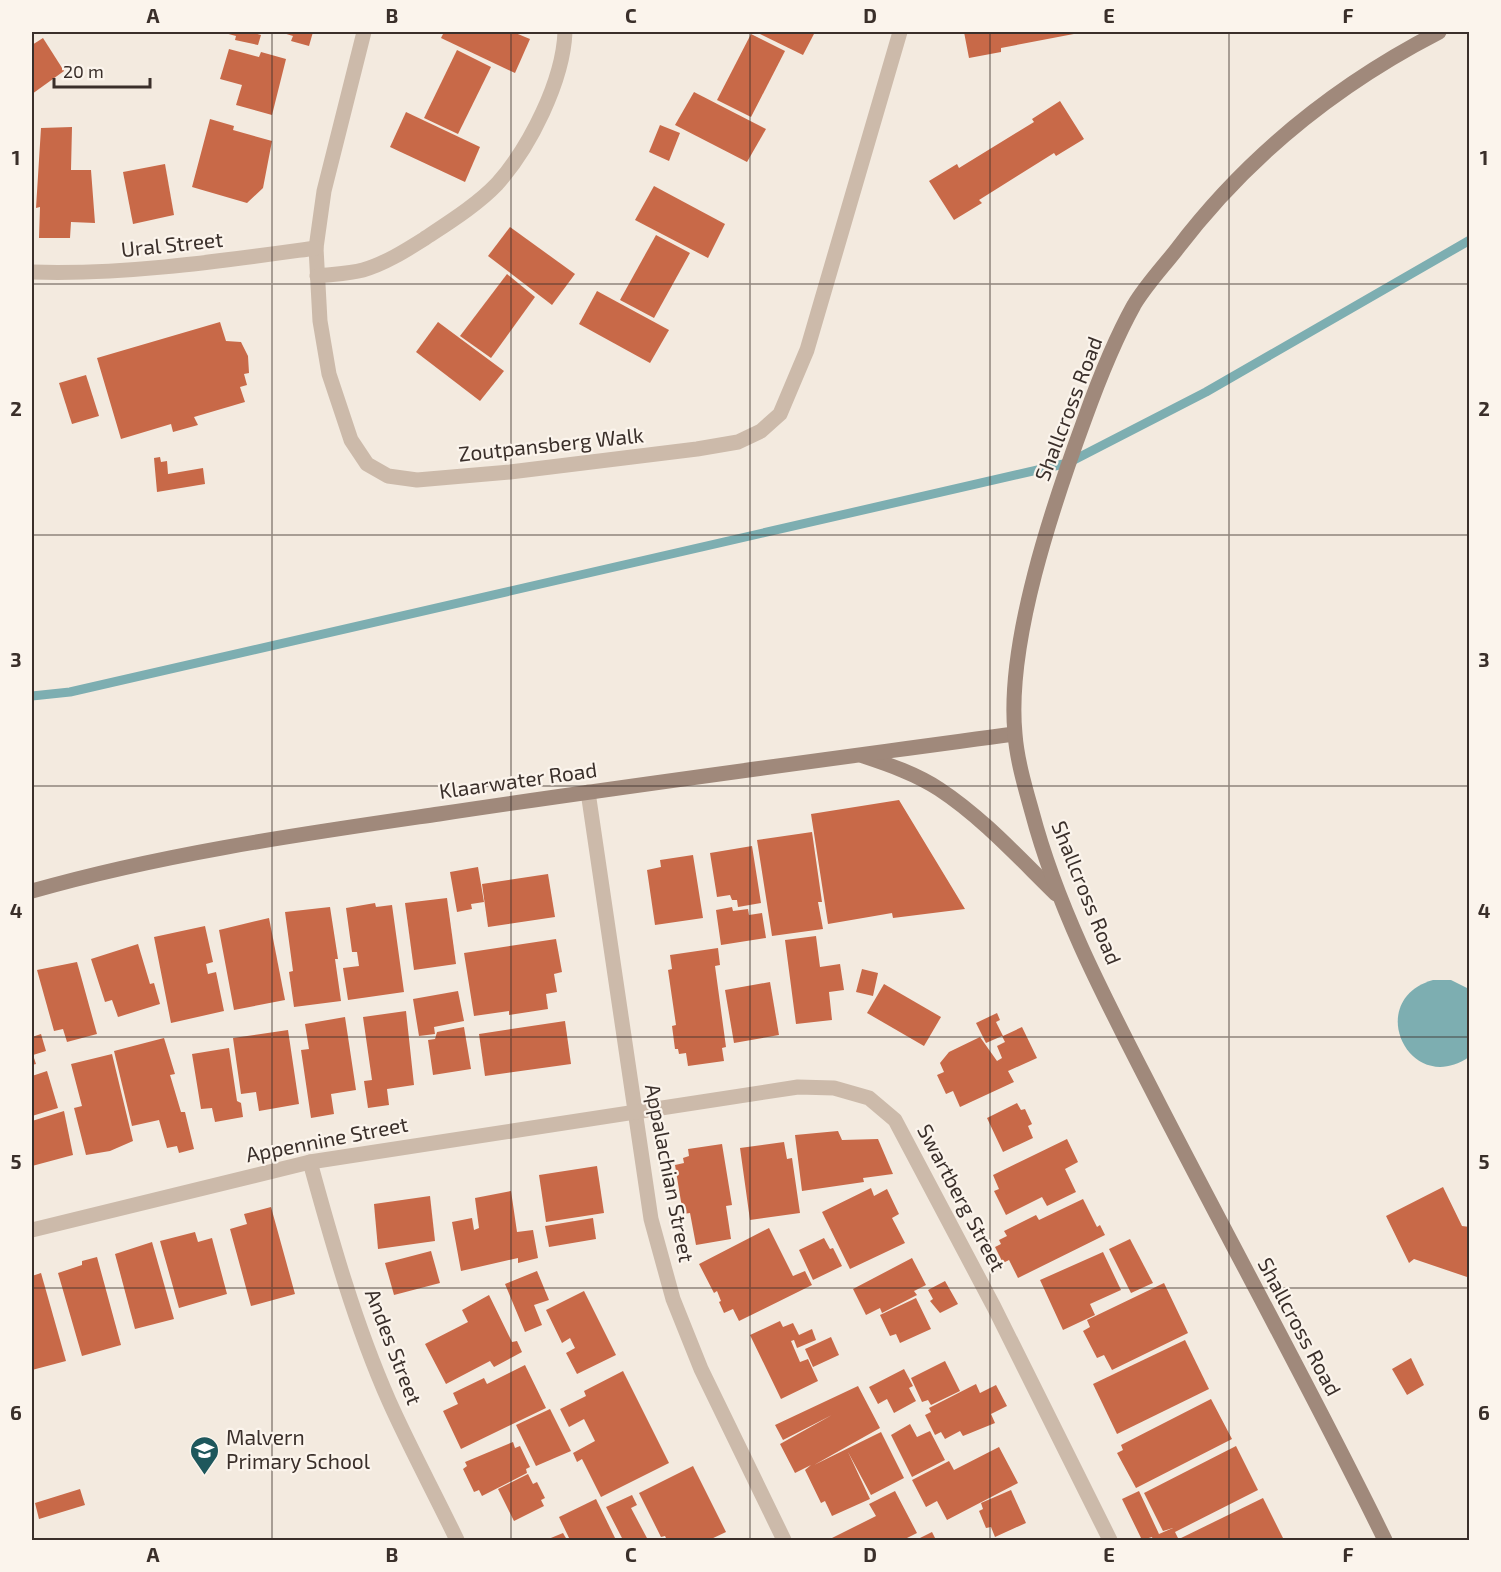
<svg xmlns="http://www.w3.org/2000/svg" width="1501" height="1572" font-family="'Exo 2',sans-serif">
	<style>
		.water { fill: #7daeb1 }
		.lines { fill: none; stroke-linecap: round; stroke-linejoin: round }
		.stream { stroke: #7daeb1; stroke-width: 9 }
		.building { fill: #c86948 }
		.street { stroke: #ccbaaa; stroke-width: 15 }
		.secondary { stroke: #a0897b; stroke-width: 15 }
		.grid { fill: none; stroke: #3a2f2a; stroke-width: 1.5; stroke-opacity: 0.55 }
		.labels { text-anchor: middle; stroke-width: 4.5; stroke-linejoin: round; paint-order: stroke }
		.street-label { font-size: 21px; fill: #3a2f2a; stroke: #fbf4ec }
		.poi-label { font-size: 21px; fill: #3a2f2a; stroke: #fbf4ec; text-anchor: start }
		.neatline { fill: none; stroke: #3a2f2a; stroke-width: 2 }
		.grid-label { font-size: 20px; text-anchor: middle; font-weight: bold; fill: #3a2f2a }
	</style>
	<rect width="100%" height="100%" fill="#f3eadf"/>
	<!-- water -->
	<path class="water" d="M 1433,980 L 1451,980 L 1469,989 L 1469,1057 C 1409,1098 1363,1000 1433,980 Z"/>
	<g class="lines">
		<!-- stream -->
		<polyline class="stream" points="32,696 70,692 1068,463 1206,392 1470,240"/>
	</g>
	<!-- building -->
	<g class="building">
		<polygon points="221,32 250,32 261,35 258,45 235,40 236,36"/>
		<polygon points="280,32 313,32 309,46 291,41 293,36"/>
		<polygon points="444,32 513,32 530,39 515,73 441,38"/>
		<polygon points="756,32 815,32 803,55"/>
		<polygon points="964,32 1079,32 1079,33 1001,48 1001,52 969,58"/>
		<polygon points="751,34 785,51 751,117 717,100"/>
		<polygon points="43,38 64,71 32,94 32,45"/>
		<polygon points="229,49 259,57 261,52 286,59 272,115 236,105 242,85 220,79"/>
		<polygon points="457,50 491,67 458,134 424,118"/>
		<polygon points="694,92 766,129 747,162 675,125"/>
		<polygon points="1060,101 1084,139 1056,156 1054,153 979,200 982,203 954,220 929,181 957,164 959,168 1034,122 1032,119"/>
		<polygon points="406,112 480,147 465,182 390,147"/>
		<polygon points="210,119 234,126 233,130 272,141 263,188 247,203 192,187"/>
		<polygon points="660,125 680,133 669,161 649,152"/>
		<polygon points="72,127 71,170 91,170 95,223 71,222 70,238 39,238 40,207 36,208 41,128"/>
		<polygon points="165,164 174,215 133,224 123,172"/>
		<polygon points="654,186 725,224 708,258 635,220"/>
		<polygon points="510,227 575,274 552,305 488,256"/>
		<polygon points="656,235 690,253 654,318 620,300"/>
		<polygon points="507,274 535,297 491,358 460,336"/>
		<polygon points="597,291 669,330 650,363 579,324"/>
		<polygon points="220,322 226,341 241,342 248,356 249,373 244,374 247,385 240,387 245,402 194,417 198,425 173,432 171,424 121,439 97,358"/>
		<polygon points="438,322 504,371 480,401 416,352"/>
		<polygon points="86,375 99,416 72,424 59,383"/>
		<polygon points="160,457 161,462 167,461 168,474 203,468 205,484 157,492 154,458"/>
		<polygon points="899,800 965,909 893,918 892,913 828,924 811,814"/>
		<polygon points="812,832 822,902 818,902 823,929 772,936 757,840"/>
		<polygon points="752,846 761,903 738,907 737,900 732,900 730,895 717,897 710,853"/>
		<polygon points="693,855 703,918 655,925 647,870 661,867 660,860"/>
		<polygon points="478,867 484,902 471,904 472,909 457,912 450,872"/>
		<polygon points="548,874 555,917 488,927 482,884"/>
		<polygon points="447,898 456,964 414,970 405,903"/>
		<polygon points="375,903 376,907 392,905 404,992 348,1000 343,968 359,966 357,952 352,952 346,908"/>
		<polygon points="330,907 338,959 335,959 341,1001 294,1007 289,972 293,971 285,912"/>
		<polygon points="732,907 733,911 748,909 749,915 762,913 766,938 721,945 716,910"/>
		<polygon points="269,918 285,1000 234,1010 219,930"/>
		<polygon points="205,926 213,962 206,964 208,974 216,972 224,1011 171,1023 154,937"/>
		<polygon points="816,936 820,967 840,964 844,990 829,992 832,1020 796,1024 785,940"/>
		<polygon points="556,939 562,972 554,974 557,992 546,994 548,1009 509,1015 509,1011 474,1016 464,953"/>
		<polygon points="138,944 150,984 154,983 160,1004 118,1017 112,1000 105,1002 91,959"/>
		<polygon points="718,948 720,965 715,966 726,1047 722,1048 724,1061 688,1066 686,1053 679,1054 678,1049 675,1049 672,1026 676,1025 668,970 672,969 670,955"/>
		<polygon points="77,962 97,1034 67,1042 63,1029 54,1031 37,970"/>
		<polygon points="862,969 878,973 873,996 856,992"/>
		<polygon points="770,982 779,1035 734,1043 725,990"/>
		<polygon points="884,984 941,1017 924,1046 867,1013"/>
		<polygon points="458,991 464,1021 434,1027 435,1034 419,1036 413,999"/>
		<polygon points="406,1011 414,1085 387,1089 389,1105 368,1108 364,1081 372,1080 363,1017"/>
		<polygon points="997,1013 1000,1020 996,1022 1003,1036 1022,1027 1037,1058 1008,1071 1014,1082 960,1107 953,1091 946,1094 937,1075 944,1072 940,1063 949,1052 980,1037 997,1061 1002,1058 997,1046 1005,1042 1002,1036 986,1043 976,1023"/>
		<polygon points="345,1017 356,1090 331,1094 334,1114 311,1118 301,1050 309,1049 305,1024"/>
		<polygon points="565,1021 571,1064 485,1076 479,1034"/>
		<polygon points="464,1027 471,1069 433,1075 428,1040 435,1039 437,1032"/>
		<polygon points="288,1030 299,1104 259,1111 256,1092 241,1094 233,1038"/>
		<polygon points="41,1034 46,1051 33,1055 36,1064 32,1065 32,1037"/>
		<polygon points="164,1038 175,1074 170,1075 181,1112 185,1112 194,1149 179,1153 177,1146 167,1148 159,1120 132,1126 114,1051"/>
		<polygon points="229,1048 237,1101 241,1103 243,1117 215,1122 212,1108 201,1109 192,1054"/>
		<polygon points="112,1054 133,1141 110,1151 86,1155 74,1108 82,1106 71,1064"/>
		<polygon points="47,1071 58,1108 32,1116 32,1076"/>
		<polygon points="1017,1103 1021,1110 1025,1109 1032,1124 1028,1126 1033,1138 1003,1152 987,1118"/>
		<polygon points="64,1111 73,1155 32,1166 32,1121"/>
		<polygon points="838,1131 842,1140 878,1139 893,1174 863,1178 864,1182 802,1191 795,1135"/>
		<polygon points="1067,1139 1078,1162 1065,1169 1076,1192 1047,1206 1042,1197 1006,1215 994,1191 999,1189 993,1175"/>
		<polygon points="784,1142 787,1159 792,1158 800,1213 750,1220 740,1148"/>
		<polygon points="722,1144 732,1205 726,1206 731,1239 696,1245 690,1213 683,1214 675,1165 684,1163 683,1158 689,1156 688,1149"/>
		<polygon points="597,1166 604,1213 546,1222 539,1175"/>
		<polygon points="1443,1187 1462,1226 1470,1227 1470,1278 1414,1259 1409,1263 1386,1216"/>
		<polygon points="871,1188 874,1196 887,1189 899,1214 892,1218 905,1243 850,1269 822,1212"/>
		<polygon points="511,1191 517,1232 533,1230 538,1258 518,1263 518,1258 461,1271 452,1222 472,1218 474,1230 479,1228 475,1198"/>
		<polygon points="430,1196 435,1241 378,1249 374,1204"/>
		<polygon points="1083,1199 1097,1227 1100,1225 1105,1235 1018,1278 1009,1260 1003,1263 995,1247 1001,1244 999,1240 1007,1236 1004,1231 1036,1215 1039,1220"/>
		<polygon points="271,1207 295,1294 251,1306 230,1229 247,1224 244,1214"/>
		<polygon points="593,1218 596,1239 549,1247 545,1226"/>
		<polygon points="769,1228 793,1276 805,1271 812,1285 739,1321 733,1309 724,1313 719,1302 721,1301 717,1291 714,1293 699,1264"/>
		<polygon points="195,1232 198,1242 212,1238 227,1294 179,1308 160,1241"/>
		<polygon points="824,1238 830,1249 833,1248 842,1266 813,1280 799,1250"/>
		<polygon points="1130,1239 1153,1283 1131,1293 1109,1249"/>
		<polygon points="152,1242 174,1319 135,1329 115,1254"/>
		<polygon points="431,1251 440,1283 394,1295 385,1263"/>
		<polygon points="1103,1252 1121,1290 1090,1304 1095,1315 1063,1330 1040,1280"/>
		<polygon points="97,1257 121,1345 82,1356 58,1273 82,1265 82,1261"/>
		<polygon points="912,1258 926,1285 914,1291 917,1295 882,1313 880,1308 866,1315 853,1289"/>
		<polygon points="537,1271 549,1300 534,1305 542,1325 525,1332 505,1284"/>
		<polygon points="41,1273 66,1361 32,1370 32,1276"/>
		<polygon points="945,1281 958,1304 940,1313 930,1301 933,1299 928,1290"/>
		<polygon points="1164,1283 1188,1333 1112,1370 1104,1355 1097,1358 1083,1331 1090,1327 1087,1320"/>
		<polygon points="584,1291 616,1355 577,1374 566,1353 575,1348 570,1338 562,1343 546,1310"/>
		<polygon points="489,1295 512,1342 517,1341 522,1352 494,1367 490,1361 446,1384 425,1344 468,1322 462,1310"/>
		<polygon points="916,1298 931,1329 900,1343 896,1334 890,1336 880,1315"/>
		<polygon points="780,1321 783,1327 793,1323 799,1335 812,1329 816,1340 797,1348 794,1340 791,1341 800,1362 808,1359 818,1381 781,1399 750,1335"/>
		<polygon points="831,1337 839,1355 813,1367 805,1349"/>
		<polygon points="1185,1340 1209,1389 1117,1434 1093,1384"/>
		<polygon points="1411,1358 1424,1385 1407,1395 1392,1369"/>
		<polygon points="945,1361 960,1391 931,1405 928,1400 922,1402 911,1378"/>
		<polygon points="525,1365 546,1408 461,1449 443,1411 458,1404 453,1393 484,1378 487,1384"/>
		<polygon points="904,1369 913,1386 909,1388 916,1401 894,1413 887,1399 878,1404 869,1387"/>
		<polygon points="623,1371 669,1463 601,1497 582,1459 577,1462 573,1453 595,1441 584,1419 569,1427 560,1409 586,1396 584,1391"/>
		<polygon points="976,1384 980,1393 996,1385 1007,1406 991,1414 995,1423 963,1436 960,1431 945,1439 941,1432 935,1435 925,1415 931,1412 929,1408"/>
		<polygon points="858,1386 880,1428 814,1465 881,1432 904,1478 871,1495 848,1452 870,1499 832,1516 825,1501 821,1503 805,1470 811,1465 795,1473 780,1444 832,1415 783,1440 775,1425"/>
		<polygon points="1211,1399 1232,1439 1136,1488 1117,1453 1123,1450 1121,1445"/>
		<polygon points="550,1409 571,1451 536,1466 516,1425"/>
		<polygon points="910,1424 917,1437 930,1431 945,1460 912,1477 891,1435"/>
		<polygon points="513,1442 515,1448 520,1446 530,1467 526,1469 527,1473 482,1496 479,1490 474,1492 463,1469 467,1466 465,1462"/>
		<polygon points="1236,1446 1258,1490 1175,1532 1178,1538 1173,1540 1153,1540 1152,1537 1142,1540 1122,1499 1139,1491 1159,1534 1173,1528 1163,1531 1144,1493"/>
		<polygon points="999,1447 1018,1483 947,1520 937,1501 926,1507 912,1480 949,1461 954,1470"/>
		<polygon points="693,1466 726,1532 709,1540 667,1540 665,1536 661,1537 639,1493"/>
		<polygon points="528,1474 533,1484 537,1482 545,1498 541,1500 544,1506 514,1521 498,1489"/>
		<polygon points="80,1489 85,1505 39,1519 35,1503"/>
		<polygon points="1011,1490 1026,1523 995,1537 991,1527 986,1528 979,1511 983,1509 981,1503"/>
		<polygon points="895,1491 917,1533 903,1540 828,1540 876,1516 869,1504"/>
		<polygon points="632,1495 637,1505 631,1508 648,1540 623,1540 606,1507"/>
		<polygon points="1263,1498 1284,1540 1177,1540"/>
		<polygon points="596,1499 616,1540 570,1540 559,1517"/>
		<polygon points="932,1532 936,1540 916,1540"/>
		<polygon points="563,1533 567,1540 546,1540"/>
	</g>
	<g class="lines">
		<!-- street -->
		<g class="street">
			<polyline points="364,32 324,191 316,248 320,321 329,374 351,440 367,464 388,476 417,480 510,472 697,449 738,442 761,431 780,414 807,350 900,32"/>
			<path d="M 32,272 C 127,275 221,261 316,248"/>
			<path d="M 317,276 C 332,274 348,274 363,270 C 384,264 405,251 424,239 C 448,223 477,205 497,184 C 530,147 563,81 565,32"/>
			<polyline points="588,792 651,1219 673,1299 701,1369 784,1540"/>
			<path d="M 310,1162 C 332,1242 355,1324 389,1401 C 410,1448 435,1494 457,1540"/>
			<polyline points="32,1230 310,1162 798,1087 834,1088 869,1098 895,1120 994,1307 1110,1540"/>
		</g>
		<!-- secondary -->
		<g class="secondary">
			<path d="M 863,756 C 890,765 916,774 939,789 C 983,818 1019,858 1056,894"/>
			<path d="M 32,891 C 165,853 302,834 439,814 C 631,785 823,760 1014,734"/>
			<path d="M 1385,1540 C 1313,1393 1233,1248 1158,1102 C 1110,1008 1059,914 1032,812 C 1025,787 1017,760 1015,734 C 1006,643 1053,505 1085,418 C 1099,379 1114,341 1134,305 C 1146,285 1163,267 1177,249 C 1247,157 1336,85 1439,32"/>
		</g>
	</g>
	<!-- grid -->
	<path class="grid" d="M 272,32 L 272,1540M 511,32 L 511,1540M 750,32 L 750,1540M 990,32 L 990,1540M 1229,32 L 1229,1540M 32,284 L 1470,284M 32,535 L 1470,535M 32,786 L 1470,786M 32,1037 L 1470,1037M 32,1288 L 1470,1288"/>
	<!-- icons -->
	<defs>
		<symbol id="school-pin" viewBox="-11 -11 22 30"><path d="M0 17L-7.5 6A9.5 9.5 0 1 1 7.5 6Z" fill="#1e575c" stroke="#fbf4ec"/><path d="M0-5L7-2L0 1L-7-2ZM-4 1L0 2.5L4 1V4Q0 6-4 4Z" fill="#fff"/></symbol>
	</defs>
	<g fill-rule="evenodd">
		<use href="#school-pin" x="188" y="1434" width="33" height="45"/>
	</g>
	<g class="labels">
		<!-- street labels -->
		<g class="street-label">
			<text transform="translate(172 245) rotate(-6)" y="7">Ural Street</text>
			<text transform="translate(1069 409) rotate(-69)" y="7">Shallcross Road</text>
			<text transform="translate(551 445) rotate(-6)" y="7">Zoutpansberg Walk</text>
			<text transform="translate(518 781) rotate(-8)" y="7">Klaarwater Road</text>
			<text transform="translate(1086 893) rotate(68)" y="7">Shallcross Road</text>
			<text transform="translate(327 1140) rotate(-11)" y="7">Appennine Street</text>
			<text transform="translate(669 1173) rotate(79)" y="7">Appalachian Street</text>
			<text transform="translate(961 1198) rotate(62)" y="7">Swartberg Street</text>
			<text transform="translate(1299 1327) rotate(62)" y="7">Shallcross Road</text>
			<text transform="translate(393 1347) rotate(69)" y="7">Andes Street</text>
		</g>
		<!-- poi labels -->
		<g class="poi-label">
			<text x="226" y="1445">Malvern<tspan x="226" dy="24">Primary School</tspan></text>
		</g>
	</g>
	<!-- border -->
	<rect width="1501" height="1572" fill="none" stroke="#fbf4ec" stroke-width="66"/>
	<!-- scale -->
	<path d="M54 78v9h96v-9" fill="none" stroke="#3a2f2a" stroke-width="3"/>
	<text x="63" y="78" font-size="18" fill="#3a2f2a" stroke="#fbf4ec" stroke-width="4.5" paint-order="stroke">20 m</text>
	<rect x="33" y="33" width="1435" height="1506" class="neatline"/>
	<g class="grid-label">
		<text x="153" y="23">A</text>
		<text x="392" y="23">B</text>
		<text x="631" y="23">C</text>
		<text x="870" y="23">D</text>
		<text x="1109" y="23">E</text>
		<text x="1348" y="23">F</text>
		<text x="16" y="165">1</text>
		<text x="1484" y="165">1</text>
		<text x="16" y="416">2</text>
		<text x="1484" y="416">2</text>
		<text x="16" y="667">3</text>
		<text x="1484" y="667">3</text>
		<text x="16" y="918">4</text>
		<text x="1484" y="918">4</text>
		<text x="16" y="1169">5</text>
		<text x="1484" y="1169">5</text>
		<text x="16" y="1420">6</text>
		<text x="1484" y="1420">6</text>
		<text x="153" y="1562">A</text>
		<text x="392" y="1562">B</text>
		<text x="631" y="1562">C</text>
		<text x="870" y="1562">D</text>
		<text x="1109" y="1562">E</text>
		<text x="1348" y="1562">F</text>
	</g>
</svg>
